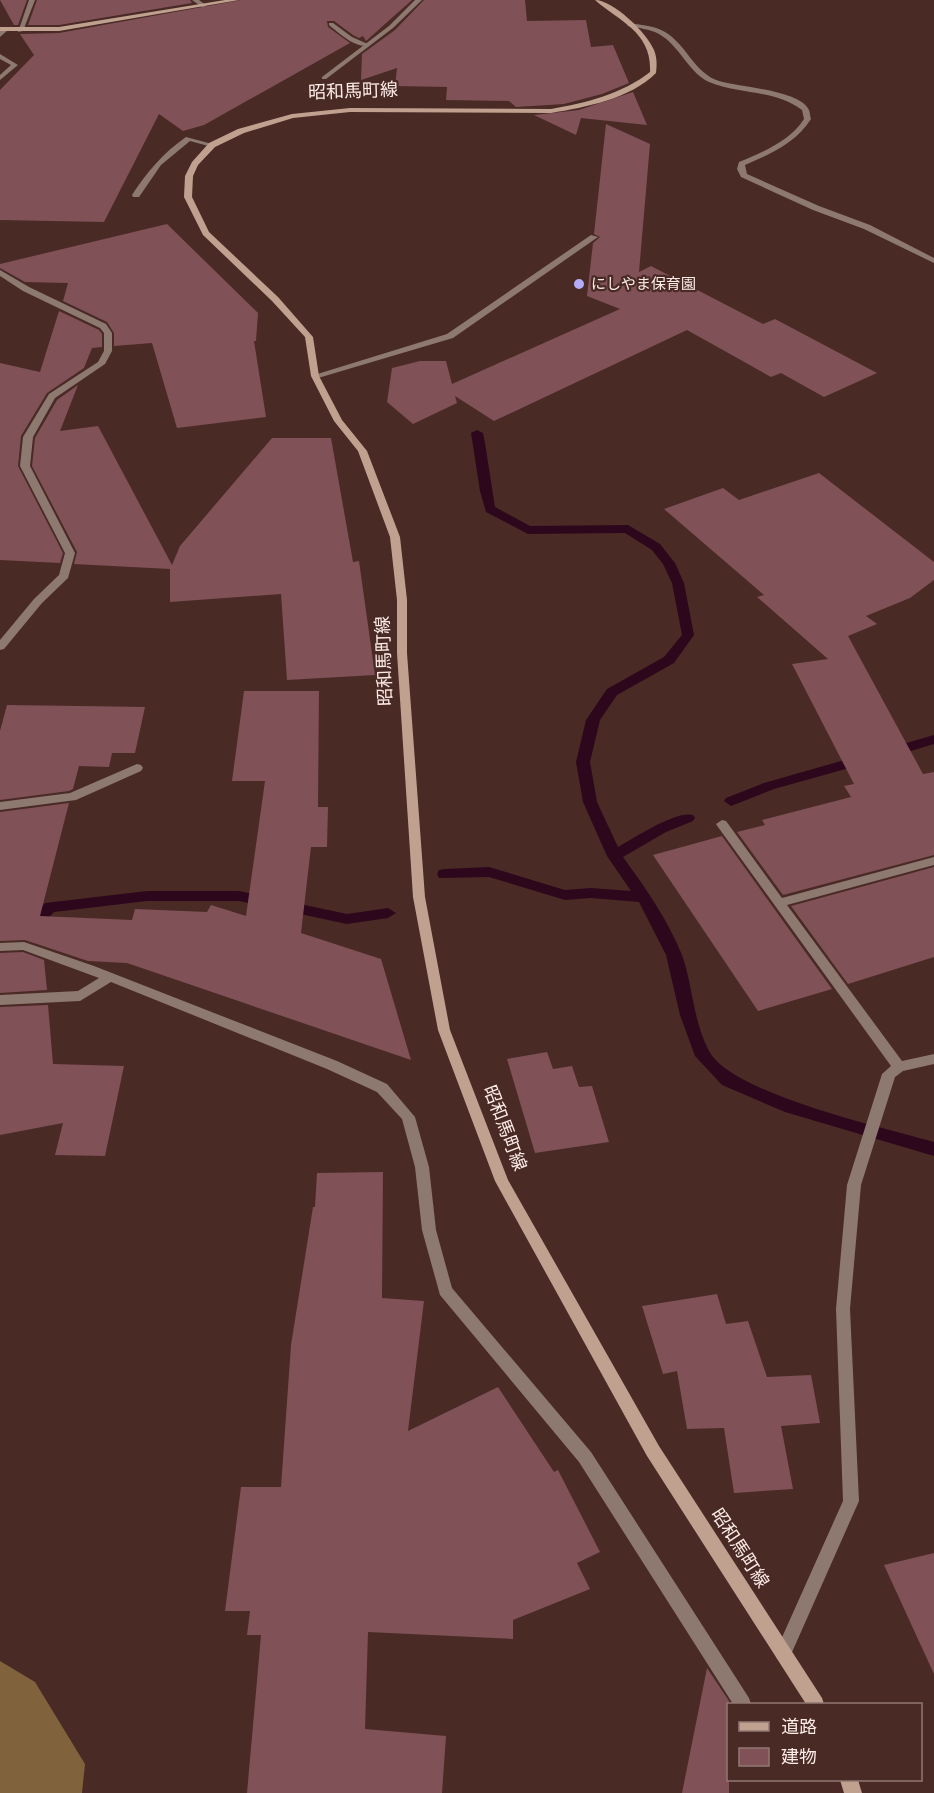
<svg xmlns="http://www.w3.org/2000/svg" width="934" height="1793" font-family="'Golos Text','Noto Sans JP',sans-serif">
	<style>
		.forest { fill: #80623d }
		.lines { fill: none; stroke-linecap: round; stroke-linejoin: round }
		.stream { fill: #2d081c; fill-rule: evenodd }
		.building { fill: #815158 }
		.service { fill: #8d796f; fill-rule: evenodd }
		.minor { fill: #8d796f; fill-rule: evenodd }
		.secondary { fill: #c0a18f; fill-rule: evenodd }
		.poi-dot { fill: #b6abf8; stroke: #492a25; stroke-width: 2 }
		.labels { text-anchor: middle; stroke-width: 4.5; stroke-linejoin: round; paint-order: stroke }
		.far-poi-label { font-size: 15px; fill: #fdece8; stroke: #492a25; text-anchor: start }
		.street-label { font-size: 18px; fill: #fdece8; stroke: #492a25 }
	</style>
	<rect width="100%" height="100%" fill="#492a25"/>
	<!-- forest -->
	<polygon class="forest" points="0,1661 35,1682 85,1764 82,1793 0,1793"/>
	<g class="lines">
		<!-- stream -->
		<g class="stream">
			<path d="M 477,430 L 483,433 L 485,443 L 495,507 L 530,526 L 628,525 L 660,544 L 675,563 L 684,583 L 694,635 L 674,663 L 617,695 L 600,720 L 590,762 L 597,802 L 618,847 C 634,838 676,810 693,815 L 695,818 L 693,821 L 666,832 L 623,857 C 645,887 668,920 682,955 C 693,986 693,1021 709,1051 C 732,1094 885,1128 934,1142 L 934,1156 L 785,1112 L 722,1085 L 695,1056 L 680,1015 L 666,955 L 639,902 L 591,898 L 565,900 L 489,877 L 439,878 L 437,874 L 439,870 L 444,869 L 489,867 L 565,890 L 591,888 L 631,891 L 607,856 L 583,802 L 576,762 L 586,720 L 607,689 L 664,657 L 682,635 L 672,583 L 663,564 L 652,550 L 625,533 L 528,534 L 486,512 L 480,491 L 471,433 Z"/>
			<polygon points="934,735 934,744 891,757 884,752 886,749"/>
			<polygon points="862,755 867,757 869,760 867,763 774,789 731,806 724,801 726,798 764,783"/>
			<polygon points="147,891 239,891 347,914 388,908 396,913 388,918 347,924 239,901 147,901 54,912 34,933 29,934 21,929 45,903"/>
		</g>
	</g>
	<!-- building -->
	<g class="building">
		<polygon points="0,0 27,0 18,25 14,25"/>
		<polygon points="37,0 190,0 192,3 59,25 28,25"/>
		<polygon points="241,0 412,0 366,41 363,36 359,38 353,35 334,21 327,21 328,27 350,43 204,125 183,131 159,114 104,222 0,220 0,90 34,55 20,34 59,33"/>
		<polygon points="424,0 525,0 527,21 586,20 591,47 613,45 629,83 602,94 564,104 516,107 509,101 446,100 447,87 395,86 397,68 361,80 362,54 395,30"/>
		<polygon points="633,92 647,125 581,118 576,135 534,115 579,110"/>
		<polygon points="606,124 650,144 639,272 651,266 763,324 775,319 877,373 824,397 781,373 771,377 687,330 494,421 455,396 457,403 413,424 387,402 392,368 420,361 446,361 452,384 620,309 587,296 593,243 600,237 594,234"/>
		<polygon points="167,224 258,313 256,341 254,341 266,417 177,428 152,343 114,346 114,333 107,322 63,301 68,283 25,282 0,268 0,264"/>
		<polygon points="59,311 99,330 102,334 102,347 92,348 84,368 47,393 21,436 18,466 63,553 60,563 0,560 0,363 40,372"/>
		<polygon points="78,385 60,431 98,426 172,565 180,546 272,438 331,438 353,562 359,561 375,675 287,680 281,594 170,602 170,569 74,564 77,552 32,466 35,438 57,400"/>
		<polygon points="819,473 934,562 934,580 910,598 866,616 877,624 848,636 923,774 934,772 934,855 783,895 737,832 765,825 762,820 851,797 844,786 854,784 792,664 828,659 757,597 764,595 664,509 723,488 739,500"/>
		<polygon points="244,691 319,691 318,807 328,807 327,847 311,847 301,933 381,959 411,1060 127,963 88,961 25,940 0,941 0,812 69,803 40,916 132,920 135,909 207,912 211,905 246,916 265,781 232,781"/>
		<polygon points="7,705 79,706 145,707 135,753 112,753 109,767 79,766 73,789 69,791 0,800 0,731"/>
		<polygon points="722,836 832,989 758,1011 653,855"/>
		<polygon points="934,867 934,957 848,984 791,906"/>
		<polygon points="23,952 44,960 47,990 0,993 0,953"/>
		<polygon points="48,1005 53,1064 124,1066 105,1156 55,1155 63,1123 0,1135 0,1007"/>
		<polygon points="547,1052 553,1069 572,1066 579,1087 592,1086 609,1142 535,1153 507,1059"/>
		<polygon points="383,1172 382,1298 424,1301 408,1431 498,1387 554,1472 558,1470 600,1552 577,1563 590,1589 513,1620 513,1639 368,1632 365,1729 446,1736 442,1793 247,1793 261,1635 247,1635 250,1611 225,1611 241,1487 281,1487 291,1345 313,1207 315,1207 317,1173"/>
		<polygon points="717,1294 726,1324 748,1321 767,1377 811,1375 820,1423 781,1426 793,1489 734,1493 724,1428 687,1429 677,1371 663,1374 642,1306"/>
		<polygon points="934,1553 934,1674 884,1565"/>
		<polygon points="707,1668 729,1701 729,1793 682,1793"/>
	</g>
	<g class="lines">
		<!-- service -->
		<path class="service" d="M 329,23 L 333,23 L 352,37 L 370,45 C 357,50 339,33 329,25 Z"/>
		<!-- minor -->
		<g class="minor">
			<polygon points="29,0 35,0 23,31 18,32"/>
			<polygon points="192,0 199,0 207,6 202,7"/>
			<polygon points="415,0 422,0 393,28 326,79 322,79 322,77 389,26"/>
			<path d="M 630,23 C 642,25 655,26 665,32 C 687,45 694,73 719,81 C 739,87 800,90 809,110 C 810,113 810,116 811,119 C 796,143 770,154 745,165 L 747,174 L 819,206 L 870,225 L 934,258 L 934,263 L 864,229 L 813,210 L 741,177 L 737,169 L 739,162 C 763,152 790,141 804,119 L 802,110 C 774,89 740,95 709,82 C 688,72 680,46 659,34 C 650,29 638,28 628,26 L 627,25 Z"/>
			<polygon points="3,29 8,30 0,37 0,31"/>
			<polygon points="0,54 18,65 0,80 0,75 11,65 0,59"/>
			<path d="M 186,137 L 216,145 L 212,147 L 190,141 L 161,165 L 139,197 L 133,197 L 132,195 C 147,172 163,153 186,137 Z"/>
			<polygon points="591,235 598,237 453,338 318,378 311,376 447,334"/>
			<polygon points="0,270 29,287 106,324 112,333 112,351 105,364 55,398 33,437 30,466 75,553 68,578 42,603 4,649 0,650 0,640 34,599 59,575 65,553 20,466 23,437 49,394 98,362 104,351 104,333 100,328 23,291 0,276"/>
			<polygon points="137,764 141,765 143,768 141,771 76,800 0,810 0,802 70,793"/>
			<polygon points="722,820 726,821 782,898 934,857 934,865 787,905 902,1061 934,1054 934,1064 903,1071 895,1077 861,1185 850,1309 859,1501 789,1659 783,1661 777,1659 775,1653 843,1501 836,1309 847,1185 882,1074 891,1066 718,827 716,824"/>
			<polygon points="24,942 94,966 337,1061 387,1084 415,1117 429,1167 436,1230 452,1288 591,1452 749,1698 751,1704 733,1704 579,1462 440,1295 422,1230 415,1167 402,1119 377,1092 327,1069 111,982 80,1001 0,1005 0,995 78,991 99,978 23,950 0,951 0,943"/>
		</g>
		<!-- secondary -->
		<g class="secondary">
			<polygon points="225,0 239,0 59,31 0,31 0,27 59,27"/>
			<path d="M 595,0 C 613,0 647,33 654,50 C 657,57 657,65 656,73 C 630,99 586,107 551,113 L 350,112 L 293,118 L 244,133 L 215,147 L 198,165 L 193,176 L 192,197 L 209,232 L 278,297 L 313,337 L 319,376 L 342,420 L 367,451 L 400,537 L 407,600 L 407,653 L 425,897 L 450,1030 L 508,1180 L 659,1446 L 822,1698 L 824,1704 L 806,1704 L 647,1456 L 495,1181 L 438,1030 L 413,897 L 397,653 L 397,600 L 390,537 L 358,451 L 334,421 L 311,376 L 305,337 L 272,301 L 203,235 L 184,197 L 185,176 L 192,162 L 209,143 L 238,129 L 292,114 L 350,108 L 551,109 C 586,103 622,94 650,72 C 652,32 620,22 595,0 Z"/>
			<polygon points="840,1780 858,1780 862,1793 844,1793"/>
		</g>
	</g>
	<!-- markers -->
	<circle class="poi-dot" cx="579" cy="284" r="6"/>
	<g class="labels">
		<!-- far-poi labels -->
		<g class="far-poi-label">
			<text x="591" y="289">にしやま保育園</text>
		</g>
		<!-- street labels -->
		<g class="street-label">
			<text transform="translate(353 91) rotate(-2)" y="6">昭和馬町線</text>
			<text transform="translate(384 661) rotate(-92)" y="6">昭和馬町線</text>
			<text transform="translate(505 1128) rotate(69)" y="6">昭和馬町線</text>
			<text transform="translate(740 1548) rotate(57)" y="6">昭和馬町線</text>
		</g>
	</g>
	<!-- legend -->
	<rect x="727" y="1703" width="195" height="78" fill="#492a25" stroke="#917873" stroke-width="1.5"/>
	<rect x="739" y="1722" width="30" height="9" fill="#c0a18f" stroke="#917873" stroke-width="1.5"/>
	<text x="781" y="1733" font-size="18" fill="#fdece8">道路</text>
	<rect x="739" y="1748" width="30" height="18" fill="#815158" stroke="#917873" stroke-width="1.5"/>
	<text x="781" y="1763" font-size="18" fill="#fdece8">建物</text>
</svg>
